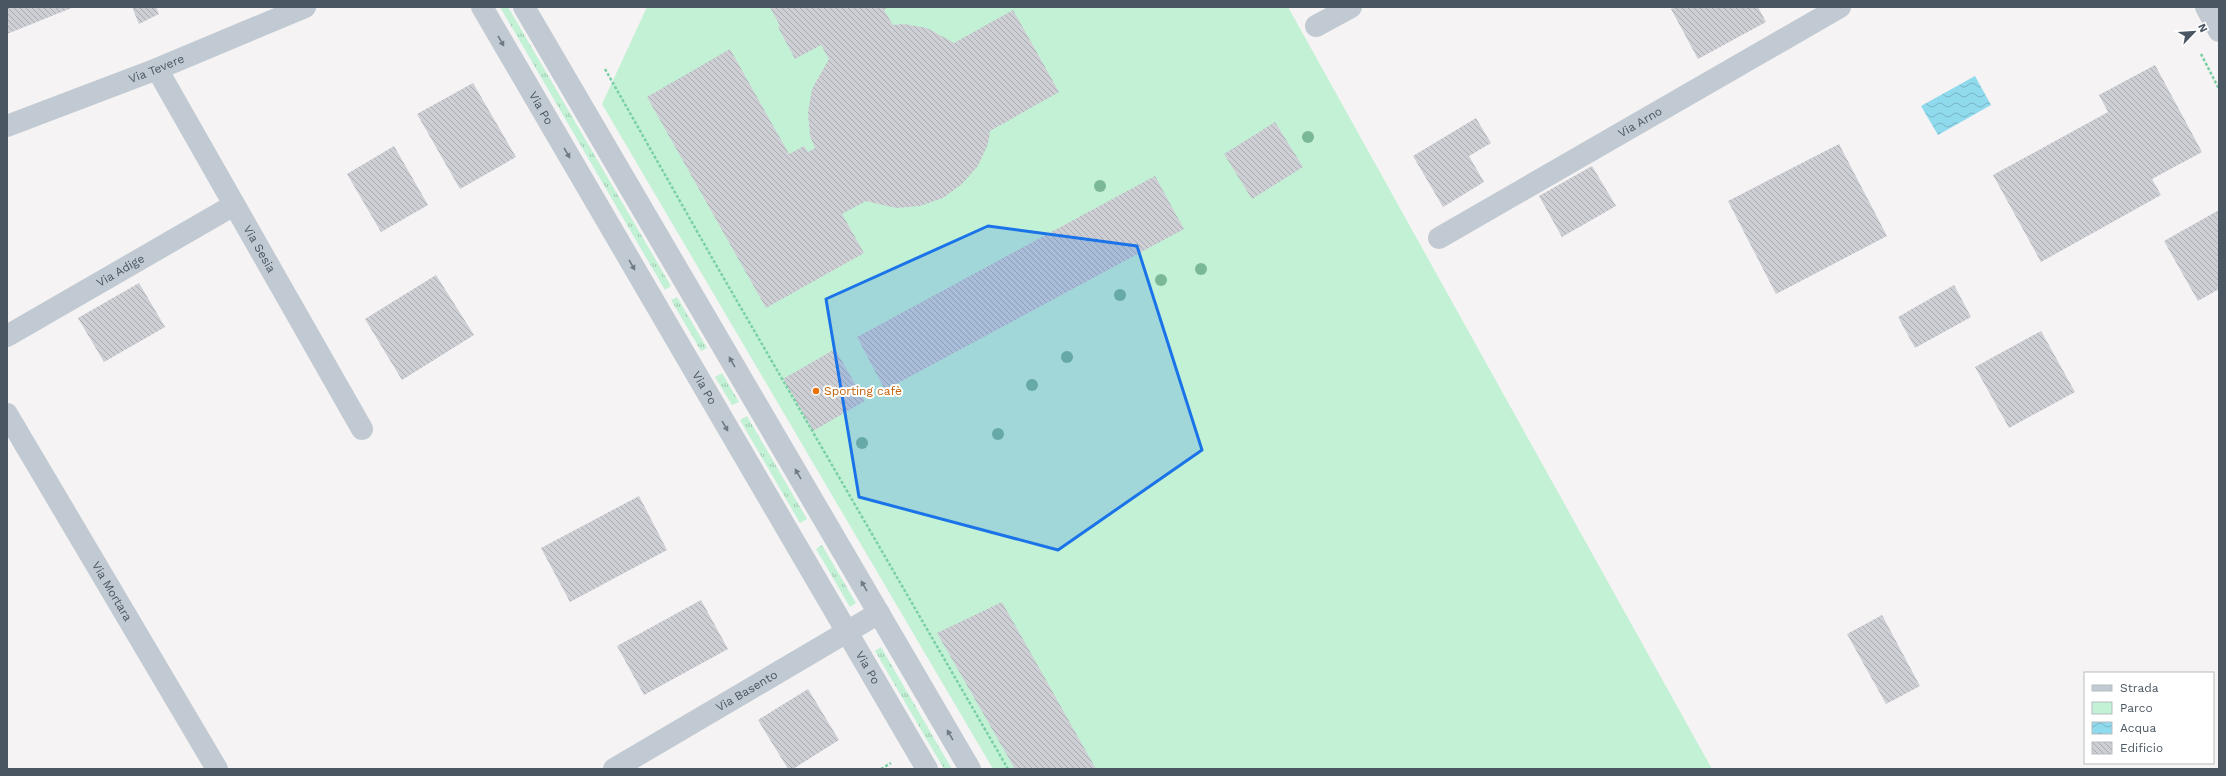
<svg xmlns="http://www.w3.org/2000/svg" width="2226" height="776" font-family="'Work Sans',sans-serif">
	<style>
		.grass { fill: url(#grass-tufts) }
		.park { fill: #c3f1d5 }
		.water { fill: url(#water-waves) }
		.building { fill: url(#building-back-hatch) }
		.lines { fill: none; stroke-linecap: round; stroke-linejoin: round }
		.path { stroke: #7ad0a6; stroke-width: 2.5; stroke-dasharray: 3 2; stroke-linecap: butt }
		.minor { stroke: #c1cad2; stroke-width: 22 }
		.tree { fill: #7bb799 }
		.oneway { fill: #6e7983 }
		.marked { fill: #1a73e8; fill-opacity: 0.2; stroke: #1a73e8; stroke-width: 3; stroke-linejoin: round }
		.food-dot { fill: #e8710a; stroke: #fff; stroke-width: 1.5 }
		.labels { text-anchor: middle; stroke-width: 4; stroke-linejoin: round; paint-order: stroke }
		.street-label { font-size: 12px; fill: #4a5661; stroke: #fff }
		.food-label { font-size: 12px; fill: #c56008; stroke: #fff; text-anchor: start }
	</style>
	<defs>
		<pattern id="grass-tufts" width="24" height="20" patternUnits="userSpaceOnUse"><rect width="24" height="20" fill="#c3f1d5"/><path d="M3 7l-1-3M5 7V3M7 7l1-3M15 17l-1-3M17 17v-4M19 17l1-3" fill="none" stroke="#a0c6b0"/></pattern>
		<pattern id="water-waves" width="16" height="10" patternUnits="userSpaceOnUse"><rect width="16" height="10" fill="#90daee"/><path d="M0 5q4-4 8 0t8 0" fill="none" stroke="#78b4c4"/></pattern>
		<pattern id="building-back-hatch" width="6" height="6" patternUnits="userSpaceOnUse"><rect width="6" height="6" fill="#cdcfd5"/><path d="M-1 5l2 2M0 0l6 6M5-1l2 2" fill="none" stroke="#a8abb0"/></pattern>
	</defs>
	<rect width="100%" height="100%" fill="#f5f3f3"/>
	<!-- grass -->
	<g class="grass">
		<polygon points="500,7 508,7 671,286 665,290"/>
		<polygon points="677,297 707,348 701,351 671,300"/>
		<polygon points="722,373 739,402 732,405 715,377"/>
		<polygon points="747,416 807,519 800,523 740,420"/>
		<polygon points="822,545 856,603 850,607 816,549"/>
		<polygon points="881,647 952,769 944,769 875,651"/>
	</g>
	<!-- park -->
	<polygon class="park" points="647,7 1288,7 1712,769 993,769 602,104"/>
	<!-- water -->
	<polygon class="water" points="1975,76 1991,105 1938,135 1921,106"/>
	<!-- building -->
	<g class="building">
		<polygon points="7,7 74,7 7,34"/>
		<polygon points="132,7 156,7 159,14 139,24"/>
		<polygon points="770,7 888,7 884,10 893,25 904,24 927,28 954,43 1013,10 1059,92 990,131 988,144 978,166 962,184 943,198 920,206 896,208 866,201 842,214 864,253 766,308 647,97 730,49 789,154 804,146 808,152 815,148 810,136 808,112 812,89 829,59 821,45 795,59 778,27 780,26"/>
		<polygon points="1675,7 1758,7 1766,22 1698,59 1671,9"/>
		<polygon points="2155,65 2202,152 2152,179 2161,195 2041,262 1993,175 2108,112 2099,95"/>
		<polygon points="473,83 516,157 460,189 417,114"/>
		<polygon points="1476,118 1491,143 1469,156 1484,182 1443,207 1413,156"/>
		<polygon points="1275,122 1303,167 1252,199 1224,154"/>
		<polygon points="1839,144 1887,236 1776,294 1728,201"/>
		<polygon points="394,146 428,205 381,232 347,174"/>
		<polygon points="1592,166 1616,206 1562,237 1539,196"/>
		<polygon points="1155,176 1184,229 885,390 857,337"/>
		<polygon points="2219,210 2219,289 2198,301 2164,241"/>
		<polygon points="436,275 474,335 402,380 365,319"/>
		<polygon points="139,283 165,327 104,362 78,318"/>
		<polygon points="1954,285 1971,317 1915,348 1898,317"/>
		<polygon points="2041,331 2075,392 2009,428 1975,367"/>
		<polygon points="835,349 865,401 813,431 783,379"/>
		<polygon points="639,496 667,550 570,602 541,548"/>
		<polygon points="701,600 728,649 644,695 617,646"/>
		<polygon points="1002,602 1096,769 1015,769 937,633"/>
		<polygon points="1882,615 1920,686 1886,704 1847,634"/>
		<polygon points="808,689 839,740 793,769 788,769 758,720"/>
	</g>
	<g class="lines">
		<!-- path -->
		<g class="path">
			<polyline points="2201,54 2219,89"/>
			<polyline points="605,69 715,263 1008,769"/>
			<polyline points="881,769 891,763"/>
		</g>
		<!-- minor -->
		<g class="minor">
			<path id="s1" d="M 482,7 L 927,769"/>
			<polyline points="524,7 970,769"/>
			<polyline points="2206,7 2219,31"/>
			<polyline points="1316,26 1351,7"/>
			<path id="s2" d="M 157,69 L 362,429"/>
			<path id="s3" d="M 7,126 L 157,69 L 305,7"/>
			<path id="s4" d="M 1439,238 L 1840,7"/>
			<path id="s5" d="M 7,336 L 234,205"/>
			<path id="s6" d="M 7,414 L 217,769"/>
			<path id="s7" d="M 614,769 L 879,613"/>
		</g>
	</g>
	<!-- trees -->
	<g class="tree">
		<circle cx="1308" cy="137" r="6"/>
		<circle cx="1100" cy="186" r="6"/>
		<circle cx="1201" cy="269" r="6"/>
		<circle cx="1161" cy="280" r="6"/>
		<circle cx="1120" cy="295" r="6"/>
		<circle cx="1067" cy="357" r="6"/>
		<circle cx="1032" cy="385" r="6"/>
		<circle cx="998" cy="434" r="6"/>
		<circle cx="862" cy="443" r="6"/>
	</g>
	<!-- one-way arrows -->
	<defs><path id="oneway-solid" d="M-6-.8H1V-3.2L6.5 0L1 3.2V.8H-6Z"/></defs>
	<g class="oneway">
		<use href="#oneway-solid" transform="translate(501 41) rotate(60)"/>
		<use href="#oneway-solid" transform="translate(567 153) rotate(60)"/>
		<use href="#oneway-solid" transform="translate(632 265) rotate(60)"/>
		<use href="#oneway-solid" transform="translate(732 362) rotate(-120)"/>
		<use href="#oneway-solid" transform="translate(725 426) rotate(60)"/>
		<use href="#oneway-solid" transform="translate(798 474) rotate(-120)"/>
		<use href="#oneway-solid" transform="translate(864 586) rotate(-120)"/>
		<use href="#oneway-solid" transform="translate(950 735) rotate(-120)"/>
	</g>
	<!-- marked area -->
	<path class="marked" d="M 988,226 L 1137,246 L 1202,450 L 1058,550 L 859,497 L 826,299 Z"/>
	<!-- markers -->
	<circle class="food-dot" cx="816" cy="391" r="4"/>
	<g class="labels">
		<!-- street labels -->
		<g class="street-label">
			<text dy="4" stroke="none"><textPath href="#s3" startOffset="160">Via Tevere</textPath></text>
			<text dy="4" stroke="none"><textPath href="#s1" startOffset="117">Via Po</textPath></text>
			<text dy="4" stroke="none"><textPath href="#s4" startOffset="232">Via Arno</textPath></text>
			<text dy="4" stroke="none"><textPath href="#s2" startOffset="207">Via Sesia</textPath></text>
			<text dy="4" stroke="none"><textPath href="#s5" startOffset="131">Via Adige</textPath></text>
			<text dy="4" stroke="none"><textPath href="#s1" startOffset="441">Via Po</textPath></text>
			<text dy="4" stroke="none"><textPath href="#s6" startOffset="206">Via Mortara</textPath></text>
			<text dy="4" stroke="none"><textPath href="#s1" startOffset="765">Via Po</textPath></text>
			<text dy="4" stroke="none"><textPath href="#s7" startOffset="154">Via Basento</textPath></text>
		</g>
		<!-- food labels -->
		<g class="food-label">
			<text x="824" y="395">Sporting cafè</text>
		</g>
	</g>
	<!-- border -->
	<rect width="2226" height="776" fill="none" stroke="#4a5661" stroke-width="16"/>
	<!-- legend -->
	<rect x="2084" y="672" width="130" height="92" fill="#ffffff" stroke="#b7bbc0"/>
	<rect x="2092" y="685" width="20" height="6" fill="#c1cad2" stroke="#b7bbc0"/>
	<text x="2120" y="692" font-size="12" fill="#4a5661">Strada</text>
	<rect x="2092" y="702" width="20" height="12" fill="#c3f1d5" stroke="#b7bbc0"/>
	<text x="2120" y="712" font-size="12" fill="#4a5661">Parco</text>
	<rect x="2092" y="722" width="20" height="12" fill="url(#water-waves)" stroke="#b7bbc0"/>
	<text x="2120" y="732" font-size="12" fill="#4a5661">Acqua</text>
	<rect x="2092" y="742" width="20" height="12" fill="url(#building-back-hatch)" stroke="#b7bbc0"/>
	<text x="2120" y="752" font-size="12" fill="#4a5661">Edificio</text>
	<!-- north arrow -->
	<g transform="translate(2194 32) rotate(65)" stroke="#ffffff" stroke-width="3" paint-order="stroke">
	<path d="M0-3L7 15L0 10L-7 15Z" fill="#4a5661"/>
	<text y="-6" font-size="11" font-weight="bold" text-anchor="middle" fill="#4a5661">N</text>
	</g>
</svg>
